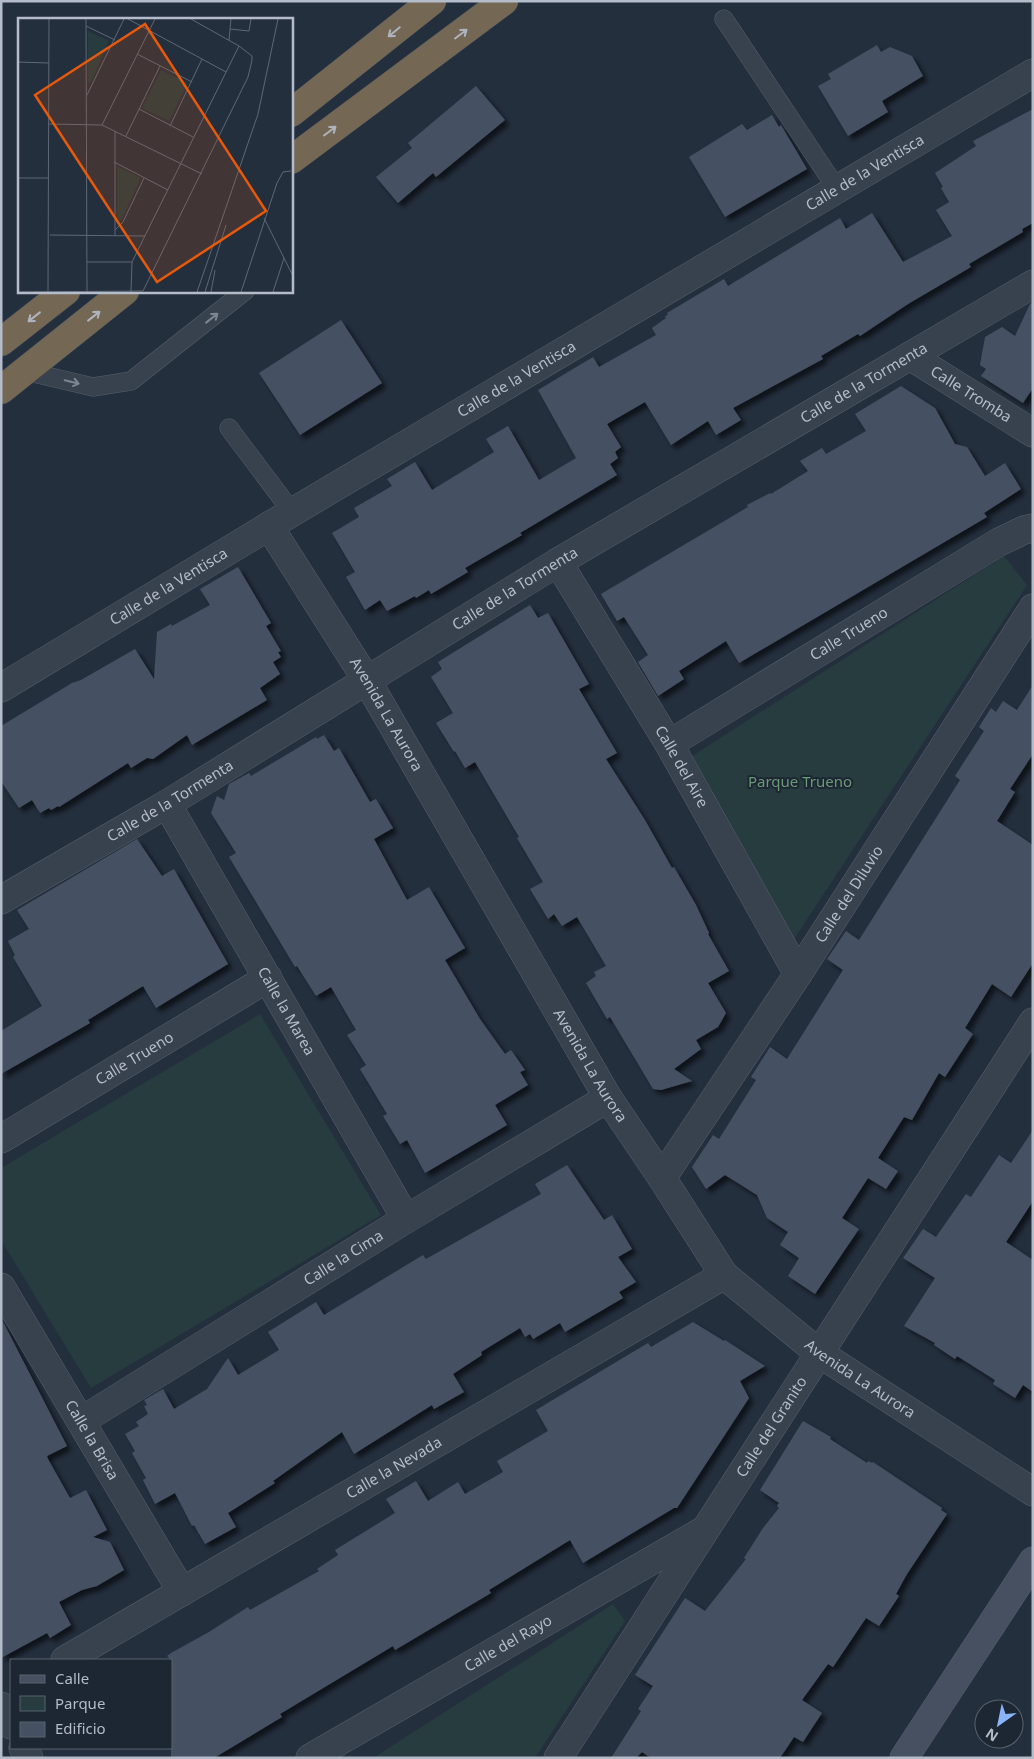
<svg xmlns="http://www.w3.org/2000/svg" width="1034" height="1759" font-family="'Noto Sans',sans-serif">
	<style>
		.green { fill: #263c3f }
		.building { fill: #455162; filter: url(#shadow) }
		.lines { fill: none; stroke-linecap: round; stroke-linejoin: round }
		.lane-casing { stroke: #565f6c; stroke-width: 19 }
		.street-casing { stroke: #565f6c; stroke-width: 29 }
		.secondary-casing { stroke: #565f6c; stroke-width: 29 }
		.highway-casing { stroke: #434c59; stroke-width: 29 }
		.lane { stroke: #38414e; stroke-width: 18 }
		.street { stroke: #38414e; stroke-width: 28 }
		.secondary { stroke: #465061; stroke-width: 28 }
		.highway { stroke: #746855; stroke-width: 28 }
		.oneway { stroke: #aeb4bd }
		.oneway2 { stroke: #7c8592 }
		.labels { text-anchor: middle; stroke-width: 4; stroke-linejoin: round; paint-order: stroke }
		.street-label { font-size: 15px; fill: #b4bcc9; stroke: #1d2633 }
		.park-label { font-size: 15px; fill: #6b9a76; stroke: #1d2633 }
		.inset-road { fill: none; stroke: #5e6776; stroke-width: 1 }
		.view { fill: #e8590c; fill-opacity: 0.15; stroke: #e8590c; stroke-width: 2.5 }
		.inset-edge { fill: none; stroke: #b4bcc9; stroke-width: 2.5 }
	</style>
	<defs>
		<filter id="shadow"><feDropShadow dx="4.5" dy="4.5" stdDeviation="2.5" flood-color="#0009"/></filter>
	</defs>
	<rect width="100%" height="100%" fill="#242f3e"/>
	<!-- green -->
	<g class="green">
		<polygon points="1004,556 1027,585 794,939 692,756"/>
		<polygon points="260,1014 381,1215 91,1388 1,1240 1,1168"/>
		<polygon points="613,1604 625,1621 535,1758 373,1758"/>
	</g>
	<!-- building -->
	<g class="building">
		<polygon points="877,45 881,52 890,47 912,56 923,76 882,101 888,112 848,136 818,86 831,79 828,74"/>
		<polygon points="476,86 505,120 436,177 433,173 398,203 376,177 412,148 408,143"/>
		<polygon points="1033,109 1033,223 1022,229 1023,232 969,264 971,267 908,304 860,336 858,334 821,356 823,359 733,408 741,420 716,435 708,421 671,445 645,402 607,424 621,447 615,452 618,458 610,464 617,475 520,533 522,535 465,568 468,572 431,594 429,590 416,598 415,596 387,611 380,600 365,610 346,577 355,572 332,533 359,517 354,508 392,486 387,479 415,462 432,490 494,452 486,439 508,426 539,480 576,458 538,390 593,357 599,367 656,335 652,328 666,318 665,316 668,315 667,313 724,279 728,286 840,218 846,229 872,213 903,262 952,236 936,210 949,202 941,188 943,187 935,173 976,146 973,141"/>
		<polygon points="772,115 779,127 781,125 807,169 725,217 689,157 742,124 747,130"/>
		<polygon points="1033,302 1033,388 1023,403 981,376 986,369 980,365 985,337 1002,327 1015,336 1030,304"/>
		<polygon points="341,320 382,383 300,435 259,373"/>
		<polygon points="901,386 935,408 955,444 967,447 985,476 1005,463 1021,489 984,513 987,517 739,663 726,641 679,671 684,679 658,696 638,662 648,655 624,617 617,621 601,594 748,507 747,505 770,493 771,494 808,471 800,461 822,448 826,454 866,431 855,414"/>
		<polygon points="238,567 271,623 266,626 281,651 278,652 281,657 273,662 280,674 260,688 267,700 192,745 187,735 153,759 147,758 131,768 128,763 59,807 58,806 51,810 49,808 40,813 32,800 19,808 1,781 1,726 72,683 81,680 135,649 154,679 157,632 171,624 172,626 210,605 200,589"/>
		<polygon points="530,605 538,618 548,613 589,684 579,689 617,753 606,759 645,820 672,868 674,867 696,905 709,933 708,934 729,971 708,983 726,1013 718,1027 696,1040 701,1049 674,1069 692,1081 661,1090 653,1089 610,1017 607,1019 586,983 596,976 594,972 606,966 577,917 562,926 554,914 548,919 530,889 543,882 517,838 519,837 475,762 465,768 455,751 454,752 436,723 453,713 431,677 442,669 438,662"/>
		<polygon points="1033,685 1033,754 1010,789 1015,792 997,821 1033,845 1033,963 1011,997 992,984 965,1028 973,1034 945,1077 939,1073 912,1120 904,1117 878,1158 898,1171 886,1189 868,1178 842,1218 859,1229 815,1294 788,1276 799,1258 780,1245 788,1232 767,1218 757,1195 725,1175 706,1189 692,1167 713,1135 719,1139 756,1080 751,1077 770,1047 787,1059 843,970 827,959 846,931 859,940 960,780 955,776 984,731 979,727 991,708 996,712 1003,701 1017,710"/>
		<polygon points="324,735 334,751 339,748 370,802 376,799 393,828 374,839 407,900 429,887 465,948 445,960 480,1019 505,1054 511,1050 525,1070 520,1072 528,1085 495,1105 507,1125 425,1173 407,1140 400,1144 383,1116 387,1114 360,1069 366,1065 347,1035 356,1030 331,987 316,996 297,966 295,967 229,857 236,853 211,813 217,796 224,800 229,784 249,773 251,776 316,737 317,739"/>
		<polygon points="137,839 162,876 174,869 228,964 156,1008 143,986 88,1020 90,1023 1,1074 1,1031 42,1006 13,957 15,955 8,941 29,929 17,910"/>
		<polygon points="1033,1130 1033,1201 1006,1242 1033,1260 1033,1392 1023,1385 1015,1398 993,1384 995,1380 957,1356 955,1359 934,1345 935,1343 904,1326 935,1278 903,1258 923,1229 936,1237 966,1194 971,1197 999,1155 1011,1163"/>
		<polygon points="567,1165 604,1220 612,1215 632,1249 618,1257 636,1282 619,1292 623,1298 565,1332 560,1323 533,1339 530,1334 525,1337 520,1328 481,1352 482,1355 453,1374 464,1392 434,1409 432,1405 354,1454 342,1432 273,1481 275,1483 228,1513 236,1527 205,1544 194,1525 192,1526 175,1493 155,1504 143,1480 146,1478 132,1453 135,1451 125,1434 139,1426 136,1422 148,1414 144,1406 147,1405 144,1400 163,1389 174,1409 207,1389 228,1358 238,1375 279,1350 268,1332 316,1302 324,1315 423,1255 426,1259 541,1194 535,1184"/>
		<polygon points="1,1318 67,1446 47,1456 48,1459 70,1498 86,1490 107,1530 93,1537 110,1542 124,1570 97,1586 82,1590 59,1602 71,1625 50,1638 47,1633 1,1658"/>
		<polygon points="693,1322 724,1341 725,1340 765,1366 740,1381 749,1398 677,1508 674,1508 583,1563 570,1540 489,1590 491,1593 395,1650 393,1646 280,1714 282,1717 214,1758 171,1758 171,1660 167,1656 171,1653 209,1632 248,1607 250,1610 319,1571 317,1569 338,1555 335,1550 395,1513 386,1499 416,1481 428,1501 458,1482 465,1494 503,1472 497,1461 548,1431 536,1410 648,1343 651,1347"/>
		<polygon points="803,1421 831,1437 830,1439 867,1463 868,1461 872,1463 873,1462 942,1508 941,1510 947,1514 907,1574 896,1594 899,1596 879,1626 866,1618 833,1667 828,1664 802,1700 822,1713 803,1742 794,1737 780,1758 651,1758 642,1752 636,1758 611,1758 641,1711 638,1709 653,1686 635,1675 685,1598 705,1611 746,1559 744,1558 763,1528 779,1508 777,1506 779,1503 760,1490"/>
	</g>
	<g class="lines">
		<defs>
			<g id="lane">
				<polyline points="724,19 837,189"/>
				<polyline points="25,371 93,387 131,381 245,291"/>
				<polyline points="229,428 292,512"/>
			</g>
			<g id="street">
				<path id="s1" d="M 910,356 L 1033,433"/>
				<path id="s2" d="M 269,526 L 366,679 L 608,1098 L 662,1178 L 724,1275 L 819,1353 L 1033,1492"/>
				<path id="s3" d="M 558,562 L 669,744 L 798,974"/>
				<path id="s4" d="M 1,688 L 269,526 L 1033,73"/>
				<path id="s5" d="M 669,744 L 999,542 L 1024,530 L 1033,528"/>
				<path id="s6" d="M 167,804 L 406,1219"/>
				<path id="s7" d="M 1,900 L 167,804 L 558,562 L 1033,284"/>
				<path id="s8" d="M 1,1139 L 268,978"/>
				<path id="s9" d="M 662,1178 L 798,974 L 1033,608"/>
				<path id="s10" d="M 1,1287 L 182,1592"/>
				<path id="s11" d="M 81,1421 L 406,1219 L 608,1098"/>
				<path id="s12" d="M 65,1660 L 724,1275"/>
				<polyline points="1,1706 11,1725"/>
				<polyline points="23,1748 29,1758"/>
				<path id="s13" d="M 310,1758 L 701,1532"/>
				<path id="s14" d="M 558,1758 L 1033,1022"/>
			</g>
			<polyline id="secondary" points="904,1758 1033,1561"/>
			<g id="highway">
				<polyline points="291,113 432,1"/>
				<polyline points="291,160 504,1"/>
				<polyline points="1,342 66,291"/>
				<polyline points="1,390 125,291"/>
			</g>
		</defs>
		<!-- lane casing -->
		<use href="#lane" class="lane-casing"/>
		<!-- street casing -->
		<use href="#street" class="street-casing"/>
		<!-- secondary casing -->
		<use href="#secondary" class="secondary-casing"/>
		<!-- highway casing -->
		<use href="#highway" class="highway-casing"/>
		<!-- lane -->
		<use href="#lane" class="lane"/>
		<!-- street -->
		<use href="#street" class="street"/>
		<!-- secondary -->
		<use href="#secondary" class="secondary"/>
		<!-- highway -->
		<use href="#highway" class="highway"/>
	</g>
	<!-- one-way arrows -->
	<defs><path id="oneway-shaft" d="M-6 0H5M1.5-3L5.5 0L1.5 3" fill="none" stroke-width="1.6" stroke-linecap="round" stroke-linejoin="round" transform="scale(1.25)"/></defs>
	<g class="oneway">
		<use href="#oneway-shaft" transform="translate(394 32) rotate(141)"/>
		<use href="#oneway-shaft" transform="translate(461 34) rotate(-37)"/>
		<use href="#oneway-shaft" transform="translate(330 131) rotate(-37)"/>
		<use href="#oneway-shaft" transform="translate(94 316) rotate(-38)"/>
		<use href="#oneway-shaft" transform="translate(34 317) rotate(142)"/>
	</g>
	<g class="oneway2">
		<use href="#oneway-shaft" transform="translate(212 318) rotate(-38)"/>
		<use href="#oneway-shaft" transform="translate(72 382) rotate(13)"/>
	</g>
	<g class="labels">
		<!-- street labels -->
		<g class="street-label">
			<text dy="5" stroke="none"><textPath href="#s4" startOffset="1006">Calle de la Ventisca</textPath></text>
			<text dy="5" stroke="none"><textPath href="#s4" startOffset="601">Calle de la Ventisca</textPath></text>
			<text dy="5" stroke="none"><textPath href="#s7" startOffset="1006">Calle de la Tormenta</textPath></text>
			<text dy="5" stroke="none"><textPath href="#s1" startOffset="72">Calle Tromba</textPath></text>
			<text dy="5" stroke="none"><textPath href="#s4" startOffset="196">Calle de la Ventisca</textPath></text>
			<text dy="5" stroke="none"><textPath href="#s7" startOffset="601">Calle de la Tormenta</textPath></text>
			<text dy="5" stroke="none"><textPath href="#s5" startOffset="211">Calle Trueno</textPath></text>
			<text dy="5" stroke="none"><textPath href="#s2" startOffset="222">Avenida La Aurora</textPath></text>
			<text dy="5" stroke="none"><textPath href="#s3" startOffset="239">Calle del Aire</textPath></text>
			<text dy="5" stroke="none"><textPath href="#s7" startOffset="196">Calle de la Tormenta</textPath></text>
			<text dy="5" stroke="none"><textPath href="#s9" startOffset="340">Calle del Diluvio</textPath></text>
			<text dy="5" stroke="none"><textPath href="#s6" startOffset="239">Calle la Marea</textPath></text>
			<text dy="5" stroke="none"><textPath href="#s8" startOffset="156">Calle Trueno</textPath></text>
			<text dy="5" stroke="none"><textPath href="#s2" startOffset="628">Avenida La Aurora</textPath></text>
			<text dy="5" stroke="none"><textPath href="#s11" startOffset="309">Calle la Cima</textPath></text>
			<text dy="5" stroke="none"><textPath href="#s2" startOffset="1048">Avenida La Aurora</textPath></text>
			<text dy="5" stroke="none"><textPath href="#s14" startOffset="394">Calle del Granito</textPath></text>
			<text dy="5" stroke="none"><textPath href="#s10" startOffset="178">Calle la Brisa</textPath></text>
			<text dy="5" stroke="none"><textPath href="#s12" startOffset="381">Calle la Nevada</textPath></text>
			<text dy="5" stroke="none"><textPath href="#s13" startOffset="229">Calle del Rayo</textPath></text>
		</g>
		<!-- park labels -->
		<g class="park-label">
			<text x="800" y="787">Parque Trueno</text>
		</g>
	</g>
	<!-- overview -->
	<g transform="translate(18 18)">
		<rect width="275" height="275" fill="#242f3e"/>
		<path d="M 70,13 L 91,23 L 73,65 L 70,64 ZM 143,52 L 170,65 L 151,103 L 124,90 ZM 99,148 L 123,160 L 103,203 L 99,202 Z" fill="#263c3f"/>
		<path class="inset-road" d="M 68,1 L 69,274M 110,1 L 208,54M 68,8 L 97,22M 212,11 L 231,13 L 233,1M 211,22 L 213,1M 119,36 L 174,64M 0,44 L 31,45M 69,77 L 106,1M 121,91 L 175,119M 31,106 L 84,107 L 184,156M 84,107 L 137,1M 152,108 L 184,41M 97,113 L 97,218M 108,118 L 142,48M 275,123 L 275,166M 96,144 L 150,172M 0,160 L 31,160M 246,200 L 275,258M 97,212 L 105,204 L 126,160M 32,217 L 127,218M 69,244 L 114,244M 0,274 L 125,273 L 230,59 L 234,42 L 234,38 L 221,28 L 173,1M 30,274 L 31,1M 113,274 L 114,244 L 221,28M 179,274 L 240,96 L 260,1M 187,274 L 208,207M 193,274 L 197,252M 223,274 L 259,165 L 265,154 L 273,153M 255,274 L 266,240"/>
		<path class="view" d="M 127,6 L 248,193 L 139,264 L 17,77 Z"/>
		<rect width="275" height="275" class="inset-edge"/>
	</g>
	<!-- border -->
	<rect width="1034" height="1759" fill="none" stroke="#b4bcc9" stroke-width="5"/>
	<!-- legend -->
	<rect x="10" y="1659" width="162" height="90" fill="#1d2633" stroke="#59626f"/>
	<rect x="20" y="1675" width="25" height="8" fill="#465061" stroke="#59626f"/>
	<text x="55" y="1684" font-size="15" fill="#b4bcc9">Calle</text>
	<rect x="20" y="1696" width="25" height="15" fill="#263c3f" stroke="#59626f"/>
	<text x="55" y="1709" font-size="15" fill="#b4bcc9">Parque</text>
	<rect x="20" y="1722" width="25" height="15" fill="#455162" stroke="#59626f"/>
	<text x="55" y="1734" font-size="15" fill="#b4bcc9">Edificio</text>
	<!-- north arrow -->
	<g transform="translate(999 1724) rotate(213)"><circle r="24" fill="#1d2633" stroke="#59626f"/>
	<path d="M0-4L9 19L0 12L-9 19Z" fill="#8ab4f8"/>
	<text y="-8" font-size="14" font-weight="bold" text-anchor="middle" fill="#b4bcc9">N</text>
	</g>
</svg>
